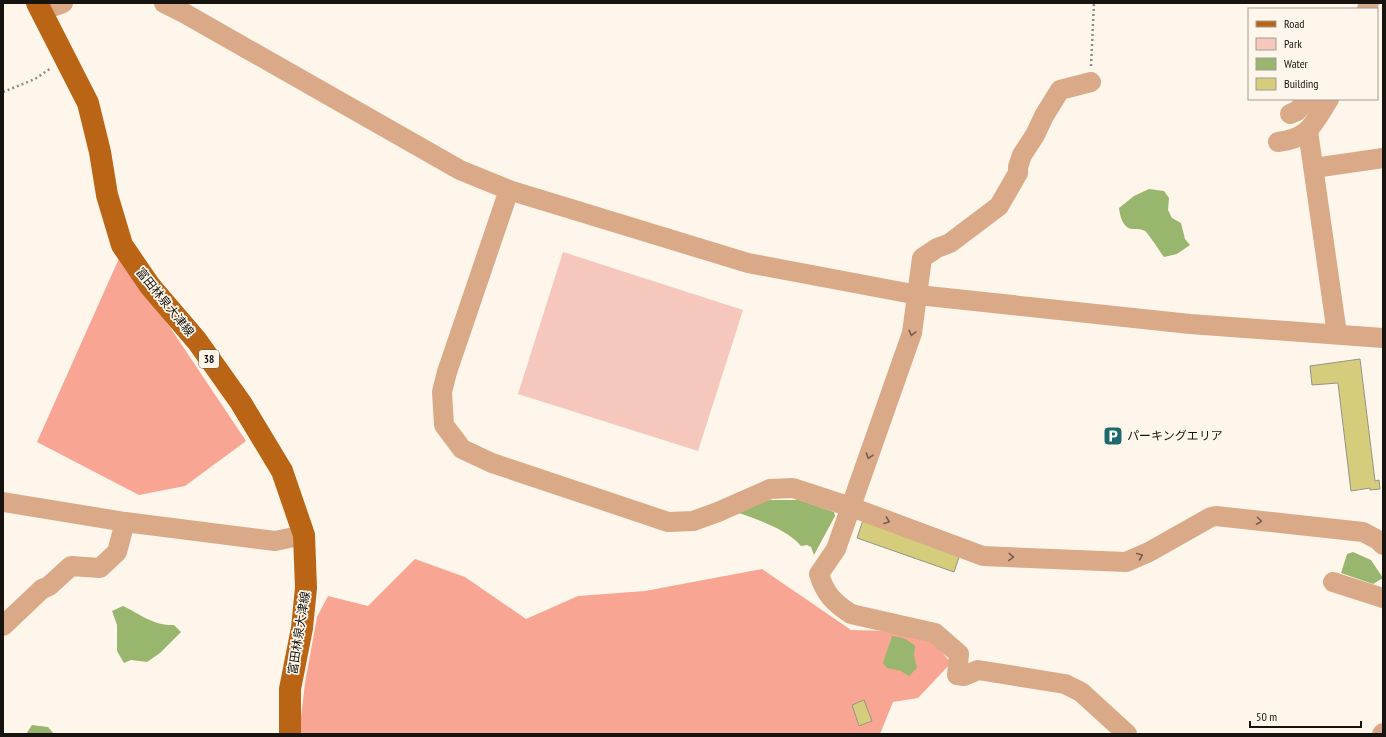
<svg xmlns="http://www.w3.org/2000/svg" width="1386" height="737" font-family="'PT Sans Narrow','Noto Sans JP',sans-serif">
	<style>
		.green { fill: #f6c7bd }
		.forest { fill: #f8a594 }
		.water { fill: #99b66e }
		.building { fill: #d5cc7c; stroke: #959488 }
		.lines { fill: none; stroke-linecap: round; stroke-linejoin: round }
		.path { stroke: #908a82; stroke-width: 2.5; stroke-dasharray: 2 3; stroke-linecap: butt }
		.minor { stroke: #daa988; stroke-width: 20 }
		.major { stroke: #ba6415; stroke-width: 22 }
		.oneway { stroke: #785e4c }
		.labels { text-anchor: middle; stroke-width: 3.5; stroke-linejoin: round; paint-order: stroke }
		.shield { fill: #fef6ea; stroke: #5c5851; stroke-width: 1 }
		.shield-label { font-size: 11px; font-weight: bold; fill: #171410 }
		.street-label { font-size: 12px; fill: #171410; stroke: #fef6ea }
		.poi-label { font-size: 12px; fill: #171410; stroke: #fef6ea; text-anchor: start }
	</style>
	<rect width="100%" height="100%" fill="#fef6ea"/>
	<!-- green -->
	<polygon class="green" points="563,252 743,310 698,451 518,394"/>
	<!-- forest -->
	<g class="forest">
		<polygon points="121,254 246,441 185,486 139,495 37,442"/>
		<polygon points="415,559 465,577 526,619 578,596 645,591 762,569 851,630 892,631 932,640 951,663 918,698 893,702 880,734 299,734 305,683 317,617 328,596 368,606"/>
	</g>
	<!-- water -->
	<g class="water">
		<path d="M 1149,189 L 1164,191 L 1169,198 L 1168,210 L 1172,218 L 1181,223 L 1185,239 L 1190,245 L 1177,254 L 1164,257 C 1161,253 1148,233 1145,231 C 1141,229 1138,229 1133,229 C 1123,229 1120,216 1119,208 L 1134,196 Z"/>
		<path d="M 766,500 L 799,500 L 834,512 L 835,516 L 814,555 L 811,547 L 807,545 L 801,546 C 788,530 759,520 739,513 Z"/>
		<polygon points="1353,552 1371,560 1383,578 1373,584 1341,573 1347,554"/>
		<path d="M 123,606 C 140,614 154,626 174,625 L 181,632 L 160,653 L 147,662 L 131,660 L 124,663 L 117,651 L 117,625 L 112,611 Z"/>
		<path d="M 892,636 C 901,637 908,639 915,646 L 914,655 L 917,668 L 909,676 L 901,671 L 887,668 L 883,663 Z"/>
		<polygon points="32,725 48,727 54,734 26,734"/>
	</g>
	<!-- building -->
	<g class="building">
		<polygon points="1360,359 1375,481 1379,480 1380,489 1370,490 1370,488 1351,491 1338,383 1312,385 1310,366"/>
		<polygon points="863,520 960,554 954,572 857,538"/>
		<polygon points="864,700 872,721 859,726 852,705"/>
	</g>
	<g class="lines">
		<!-- path -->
		<g class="path">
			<polyline points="1091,66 1094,3"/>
			<polyline points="3,92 35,79 51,68"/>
		</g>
		<!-- minor -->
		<g class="minor">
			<polyline points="164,3 184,13 460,170 509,190 748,263 918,295 1190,324 1383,338"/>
			<polyline points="1367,9 1369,3"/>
			<polyline points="41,11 63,3"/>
			<path d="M 1091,82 L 1060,90 L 1044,116 L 1035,135 L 1022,155 L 1018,167 L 1018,173 L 999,206 L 950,243 L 937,248 L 922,258 L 912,333 L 836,549 L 819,574 C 825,594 834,603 851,614 L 935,633 L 959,654 L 957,675 L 964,676 L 978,670 L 1065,684 L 1081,692 L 1127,734"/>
			<polyline points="1290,114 1297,111 1308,99"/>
			<polyline points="1308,131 1337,334"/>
			<path d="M 1278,142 C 1310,138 1313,124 1329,99"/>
			<polyline points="1314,168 1383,158"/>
			<polyline points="509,190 447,372 442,392 444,425 462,449 492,463 668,522 693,521 718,512 770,489 793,488 851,507 983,556 1126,562 1149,552 1211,517 1216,516 1363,532 1378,540 1383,545"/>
			<polyline points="3,502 125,522 275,541 304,535"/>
			<polyline points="1333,582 1383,598"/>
			<polyline points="3,626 42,589 49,586 71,566 100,568 117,552 125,522"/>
			<polyline points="1382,734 1383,733"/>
		</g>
		<!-- major -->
		<polyline class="major" points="37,3 88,103 100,152 107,195 122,245 150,286 197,341 241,403 282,471 304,535 306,588 302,628 290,689 290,734"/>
	</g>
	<!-- one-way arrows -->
	<defs><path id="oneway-chevron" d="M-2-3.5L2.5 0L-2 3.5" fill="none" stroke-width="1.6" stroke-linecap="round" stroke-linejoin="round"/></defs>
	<g class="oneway">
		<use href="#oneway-chevron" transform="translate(912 333) rotate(104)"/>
		<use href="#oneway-chevron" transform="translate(869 456) rotate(109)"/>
		<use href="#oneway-chevron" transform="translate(887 521) rotate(20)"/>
		<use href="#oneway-chevron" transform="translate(1259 521) rotate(7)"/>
		<use href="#oneway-chevron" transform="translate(1140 556) rotate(-22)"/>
		<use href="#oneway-chevron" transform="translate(1011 557) rotate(2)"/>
	</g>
	<!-- icons -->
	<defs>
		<symbol id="parking-square" viewBox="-11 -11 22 22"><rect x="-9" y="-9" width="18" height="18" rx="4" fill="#1d6a6c" stroke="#fef6ea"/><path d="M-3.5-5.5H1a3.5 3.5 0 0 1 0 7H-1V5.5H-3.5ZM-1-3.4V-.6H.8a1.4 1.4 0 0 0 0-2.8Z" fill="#fff"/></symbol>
	</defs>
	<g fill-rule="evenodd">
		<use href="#parking-square" x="1102" y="425" width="22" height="22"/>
	</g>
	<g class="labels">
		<!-- shield labels -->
		<rect class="shield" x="199" y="350" width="20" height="18" rx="3"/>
		<g class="shield-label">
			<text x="209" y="363">38</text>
		</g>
		<!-- street labels -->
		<g class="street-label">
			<text transform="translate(165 302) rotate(51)" y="4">富田林泉大津線</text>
			<text transform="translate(299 633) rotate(-81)" y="4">富田林泉大津線</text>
		</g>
		<!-- poi labels -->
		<g class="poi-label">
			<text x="1127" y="440">パーキングエリア</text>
		</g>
	</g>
	<!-- border -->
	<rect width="1386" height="737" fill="none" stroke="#171410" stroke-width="8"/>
	<!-- legend -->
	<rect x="1248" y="8" width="130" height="92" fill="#fef6ea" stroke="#a29c93"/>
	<rect x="1256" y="21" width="20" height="6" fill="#ba6415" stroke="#a29c93"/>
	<text x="1284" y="28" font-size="12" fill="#171410">Road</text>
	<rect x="1256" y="38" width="20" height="12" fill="#f6c7bd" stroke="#a29c93"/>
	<text x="1284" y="48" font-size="12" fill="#171410">Park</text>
	<rect x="1256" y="58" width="20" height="12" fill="#99b66e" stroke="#a29c93"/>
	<text x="1284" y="68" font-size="12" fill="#171410">Water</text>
	<rect x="1256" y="78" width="20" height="12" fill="#d5cc7c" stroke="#a29c93"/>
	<text x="1284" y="88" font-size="12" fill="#171410">Building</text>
	<!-- scale -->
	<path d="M1250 721v6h111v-6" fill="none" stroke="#171410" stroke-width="2"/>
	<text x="1256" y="721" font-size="12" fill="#171410" stroke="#fef6ea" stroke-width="3" paint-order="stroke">50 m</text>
</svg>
